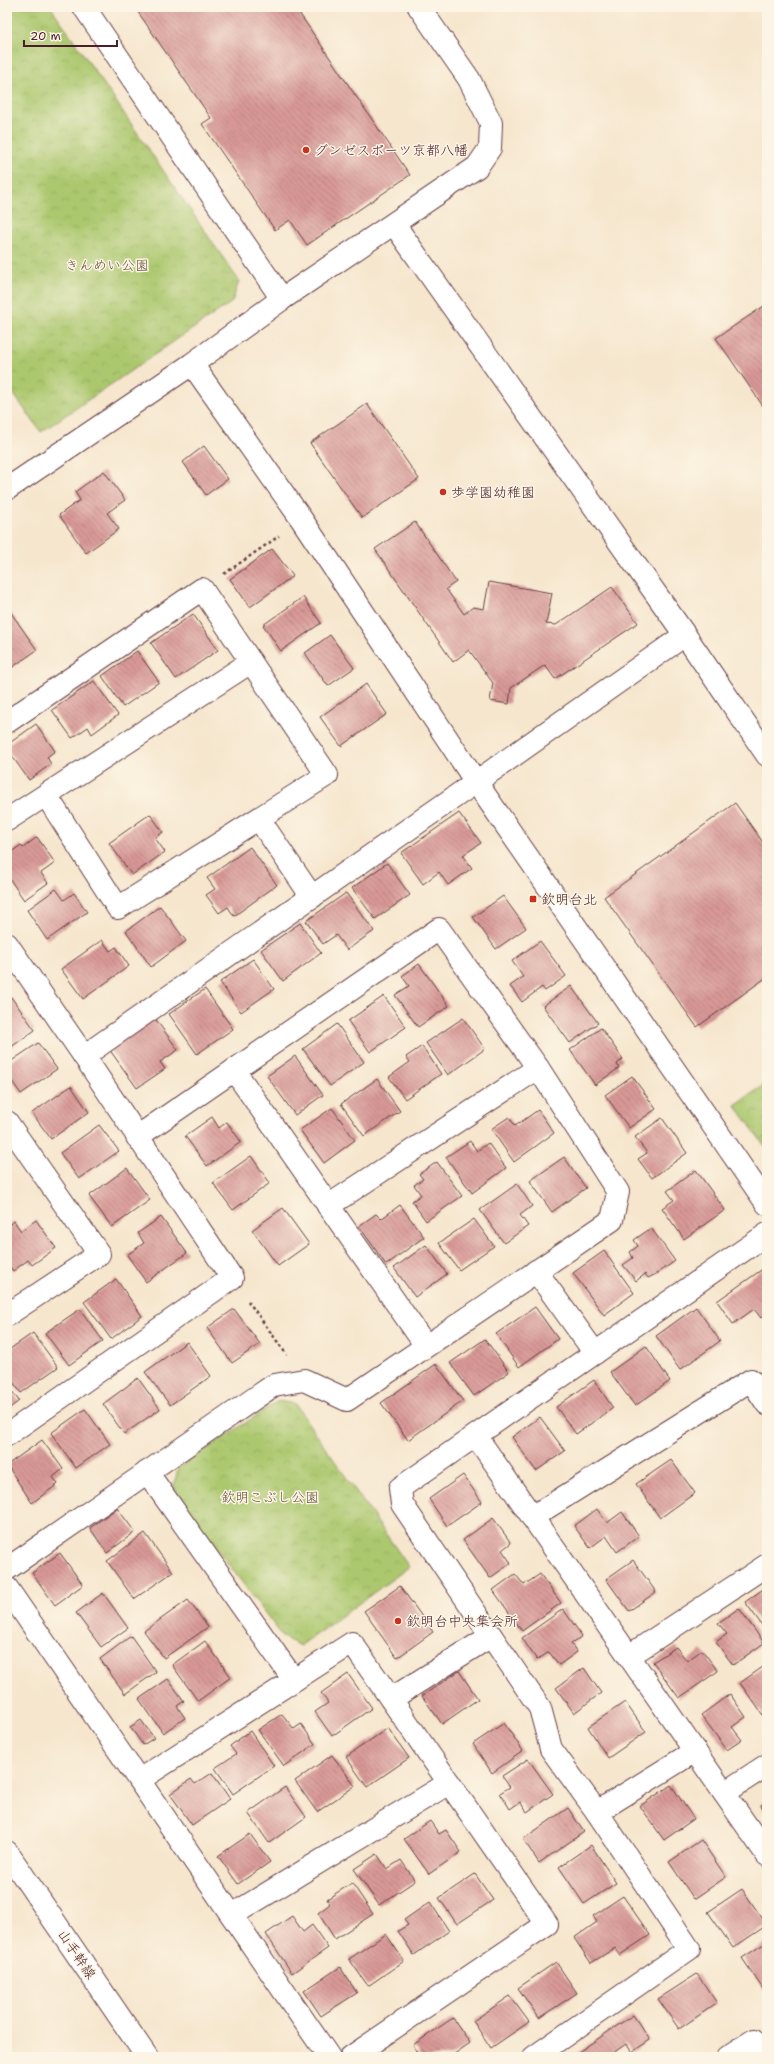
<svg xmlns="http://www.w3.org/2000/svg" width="774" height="2064" font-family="'Shantell Sans','Klee One',sans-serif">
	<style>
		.park { fill: url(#park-crowns); stroke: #7b744c }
		.building { fill: url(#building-back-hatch) }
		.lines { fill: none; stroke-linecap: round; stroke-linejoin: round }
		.minor-casing { stroke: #643d43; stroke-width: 24 }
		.tertiary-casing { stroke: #643d43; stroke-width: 24 }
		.path { stroke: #643d43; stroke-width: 2.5; stroke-dasharray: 3 3; stroke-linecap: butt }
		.minor { stroke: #fff; stroke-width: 22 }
		.tertiary { stroke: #fff; stroke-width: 22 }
		.poi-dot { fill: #c8321e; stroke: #fcf5e5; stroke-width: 1.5 }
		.labels { text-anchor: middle; stroke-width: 3; stroke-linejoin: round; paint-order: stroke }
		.poi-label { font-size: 14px; fill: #4a1f2b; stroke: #fcf5e5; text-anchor: start }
		.park-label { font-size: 14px; fill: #67523f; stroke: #fcf5e5 }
		.street-label { font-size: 14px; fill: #4a1f2b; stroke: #fcf5e5 }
	</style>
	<defs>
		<pattern id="park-crowns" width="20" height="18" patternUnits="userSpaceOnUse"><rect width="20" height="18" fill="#acc86e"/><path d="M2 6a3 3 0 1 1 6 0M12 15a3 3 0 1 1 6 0" fill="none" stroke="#96ab5f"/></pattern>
		<pattern id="building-back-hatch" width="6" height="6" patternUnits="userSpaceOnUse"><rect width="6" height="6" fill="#d89996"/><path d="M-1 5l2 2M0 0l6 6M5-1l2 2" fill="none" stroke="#b17c7b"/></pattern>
	</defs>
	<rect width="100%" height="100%" fill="#fcf5e5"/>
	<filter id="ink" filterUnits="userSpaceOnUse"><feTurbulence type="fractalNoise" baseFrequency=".025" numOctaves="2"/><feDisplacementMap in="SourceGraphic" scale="8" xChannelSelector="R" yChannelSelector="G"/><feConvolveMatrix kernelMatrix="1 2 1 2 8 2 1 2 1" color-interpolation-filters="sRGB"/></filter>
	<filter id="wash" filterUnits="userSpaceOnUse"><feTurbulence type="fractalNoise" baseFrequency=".012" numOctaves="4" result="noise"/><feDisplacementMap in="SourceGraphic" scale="16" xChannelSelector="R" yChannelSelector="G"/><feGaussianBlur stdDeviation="0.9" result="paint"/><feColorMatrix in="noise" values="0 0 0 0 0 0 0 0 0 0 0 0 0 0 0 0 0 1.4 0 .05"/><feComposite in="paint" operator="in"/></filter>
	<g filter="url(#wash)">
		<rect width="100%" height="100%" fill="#f6e6ce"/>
		<!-- park -->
		<g class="park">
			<polygon points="7,7 51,7 239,281 232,302 41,432 7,385"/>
			<polygon points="767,1083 767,1149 735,1105"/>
			<polygon points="278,1401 295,1404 409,1567 300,1646 283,1637 173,1490 178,1468"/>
		</g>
		<g id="blocks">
			<!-- building -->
			<g class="building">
				<polygon points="144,7 295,7 410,175 307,245 290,220 275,230 202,124 211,118 138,12"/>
				<polygon points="767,304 767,412 716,338"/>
				<polygon points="367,404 419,479 362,518 310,443"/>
				<polygon points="204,446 228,479 206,495 183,462"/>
				<polygon points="104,471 125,500 107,513 119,529 86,553 59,515 80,500 75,492"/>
				<polygon points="415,522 456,582 446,589 464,614 473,607 484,609 489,582 552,593 546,624 556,625 612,587 638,623 555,679 545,665 511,688 509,704 490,701 493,683 469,650 453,662 375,549"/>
				<polygon points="272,549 293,576 250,607 230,579"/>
				<polygon points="303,597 321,623 281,651 263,625"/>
				<polygon points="7,607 37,650 7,671"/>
				<polygon points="193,614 218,650 176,679 151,643"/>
				<polygon points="330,635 354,668 328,686 305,653"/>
				<polygon points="137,651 159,682 123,707 102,676"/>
				<polygon points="94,681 118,715 92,734 88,727 72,738 52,710"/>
				<polygon points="366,684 387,714 341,746 320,717"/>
				<polygon points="36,724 55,751 47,757 51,764 29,780 7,749 7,745"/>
				<polygon points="735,803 767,848 767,977 697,1027 604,897"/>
				<polygon points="459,813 481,843 463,855 472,868 448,885 439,872 423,884 401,853"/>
				<polygon points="150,814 163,832 155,838 165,852 132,875 109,843"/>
				<polygon points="37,837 55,863 41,873 48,883 24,900 7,875 7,855 21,845 23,848"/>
				<polygon points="250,847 277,885 234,916 228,907 219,913 206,895 215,889 207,878"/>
				<polygon points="387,863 410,895 375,919 352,888"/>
				<polygon points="56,889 64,900 74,893 87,912 47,940 27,910"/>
				<polygon points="346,893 374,931 347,950 336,935 323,944 306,921"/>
				<polygon points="503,896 526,928 496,949 473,917"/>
				<polygon points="160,906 186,941 151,967 126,931"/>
				<polygon points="300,923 321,953 283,981 261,950"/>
				<polygon points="102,940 110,951 116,947 129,966 83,999 61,969"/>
				<polygon points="540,941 566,976 545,991 542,987 522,1002 510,986 523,977 512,961"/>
				<polygon points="253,959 274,989 241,1012 220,982"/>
				<polygon points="419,964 449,1006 418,1027 395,995 409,986 402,976"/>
				<polygon points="571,986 598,1023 570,1043 543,1006"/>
				<polygon points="205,989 233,1029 197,1054 169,1014"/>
				<polygon points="384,996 406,1027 370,1052 348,1021"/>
				<polygon points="11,997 35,1030 7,1050 7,1000"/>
				<polygon points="154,1017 178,1050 160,1062 165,1069 137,1088 109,1049"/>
				<polygon points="463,1018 485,1049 448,1075 426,1043"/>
				<polygon points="337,1024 364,1062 330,1086 303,1049"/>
				<polygon points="601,1028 623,1059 617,1064 619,1068 595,1085 570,1050"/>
				<polygon points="38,1043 57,1069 21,1094 7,1074 7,1064"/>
				<polygon points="422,1046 441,1074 405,1099 389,1077 410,1062 406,1057"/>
				<polygon points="295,1056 323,1095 295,1115 267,1076"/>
				<polygon points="632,1076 656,1109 629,1128 605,1095"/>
				<polygon points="377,1079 400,1111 364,1136 341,1104"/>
				<polygon points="71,1086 89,1112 51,1139 32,1113"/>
				<polygon points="332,1108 355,1140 324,1163 300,1130"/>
				<polygon points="538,1110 554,1133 514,1162 491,1129 509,1117 515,1126"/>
				<polygon points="212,1117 219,1128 227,1122 241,1142 207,1166 185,1136"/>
				<polygon points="662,1118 687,1153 652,1178 638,1159 647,1153 635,1137"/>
				<polygon points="99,1125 119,1151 79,1179 60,1153"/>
				<polygon points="470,1141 477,1151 488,1143 506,1168 472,1193 446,1157"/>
				<polygon points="251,1156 270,1183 233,1210 213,1183"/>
				<polygon points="564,1157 586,1188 552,1212 530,1181"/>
				<polygon points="437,1162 462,1196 426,1221 412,1201 421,1195 414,1185 423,1179 419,1174"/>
				<polygon points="127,1168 150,1200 112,1227 89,1196"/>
				<polygon points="696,1170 725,1210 684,1239 662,1208 674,1200 667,1191"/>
				<polygon points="517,1184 532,1206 520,1215 528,1226 504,1243 480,1210"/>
				<polygon points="400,1205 424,1237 386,1265 359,1226 376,1214 381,1219"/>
				<polygon points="283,1208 309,1244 278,1266 252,1230"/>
				<polygon points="161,1217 187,1253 146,1282 127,1255 144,1243 138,1233"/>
				<polygon points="474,1219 494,1246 459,1270 439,1243"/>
				<polygon points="36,1220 56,1248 32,1265 28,1260 13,1271 7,1263 7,1226 14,1221 21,1231"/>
				<polygon points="651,1228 675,1261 658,1273 648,1278 645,1274 636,1281 623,1265 633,1258 630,1252 638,1246 634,1240"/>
				<polygon points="426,1245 447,1274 415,1297 394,1268"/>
				<polygon points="604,1251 634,1293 604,1315 573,1273"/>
				<polygon points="767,1266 767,1314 761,1318 754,1309 733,1324 717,1301"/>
				<polygon points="116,1279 142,1316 111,1339 84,1302"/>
				<polygon points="535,1307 558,1339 519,1367 496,1334"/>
				<polygon points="696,1307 720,1341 680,1370 656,1336"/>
				<polygon points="80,1309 103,1341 69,1365 45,1333"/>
				<polygon points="234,1309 260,1344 232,1363 207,1328"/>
				<polygon points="33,1333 58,1367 21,1393 7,1374 7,1351"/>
				<polygon points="485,1339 509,1372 474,1396 450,1363"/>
				<polygon points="187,1342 211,1376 170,1405 145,1372"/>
				<polygon points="646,1346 670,1381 635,1406 610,1372"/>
				<polygon points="436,1364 463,1401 408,1440 381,1403"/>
				<polygon points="138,1378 160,1409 124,1434 103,1404"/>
				<polygon points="594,1380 613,1408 576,1434 556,1407"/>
				<polygon points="7,1384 19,1401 7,1410"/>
				<polygon points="85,1409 110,1444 76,1468 51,1433"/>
				<polygon points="540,1417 565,1451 536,1471 512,1437"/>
				<polygon points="42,1440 63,1469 53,1477 58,1484 32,1503 7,1465"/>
				<polygon points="671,1460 695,1493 660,1518 636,1484"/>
				<polygon points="463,1475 482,1502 447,1526 429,1499"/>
				<polygon points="117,1508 135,1532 107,1553 90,1528"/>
				<polygon points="597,1509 607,1523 622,1512 639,1536 617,1552 606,1536 590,1548 574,1526"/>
				<polygon points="493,1518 511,1543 502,1550 511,1563 490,1578 463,1540"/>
				<polygon points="145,1533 173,1572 134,1599 107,1561"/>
				<polygon points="60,1553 83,1585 55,1605 32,1573"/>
				<polygon points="633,1560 656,1592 629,1611 606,1579"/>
				<polygon points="515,1574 524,1585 540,1574 561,1603 522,1631 493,1590"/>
				<polygon points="400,1586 433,1632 397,1658 364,1611"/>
				<polygon points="766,1587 767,1589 767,1632 745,1602"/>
				<polygon points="103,1593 128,1628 101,1647 76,1613"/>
				<polygon points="188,1600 208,1627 164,1658 144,1631"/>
				<polygon points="739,1608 764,1643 733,1665 716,1642 727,1634 718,1623"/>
				<polygon points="563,1609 582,1636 571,1644 577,1652 559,1665 549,1652 537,1660 522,1638"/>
				<polygon points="131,1636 156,1672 125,1694 100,1659"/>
				<polygon points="205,1641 231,1677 198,1701 172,1665"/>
				<polygon points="676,1647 687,1661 702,1650 718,1671 679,1698 653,1662"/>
				<polygon points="767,1664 767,1717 765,1718 740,1683"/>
				<polygon points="584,1668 601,1693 574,1713 556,1688"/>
				<polygon points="459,1671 478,1699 442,1724 422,1696"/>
				<polygon points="348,1674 372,1708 332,1736 315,1712 328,1703 321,1693"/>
				<polygon points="168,1679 184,1701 177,1706 185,1718 163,1733 139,1699"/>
				<polygon points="730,1694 746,1717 732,1727 742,1740 727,1750 701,1715"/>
				<polygon points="625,1702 646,1732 608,1758 588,1727"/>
				<polygon points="282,1714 294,1729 301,1724 315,1744 284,1766 258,1730"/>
				<polygon points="141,1720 154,1738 143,1745 130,1727"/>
				<polygon points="504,1723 523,1751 492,1773 473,1744"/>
				<polygon points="388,1728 409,1758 367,1787 346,1757"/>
				<polygon points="250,1731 274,1766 233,1794 215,1768 236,1754 230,1746"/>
				<polygon points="332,1755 355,1786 317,1812 295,1781"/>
				<polygon points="528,1759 553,1794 527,1812 520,1802 510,1809 500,1793 510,1787 502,1776"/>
				<polygon points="212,1773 230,1799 192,1825 170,1794 191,1779 195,1784"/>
				<polygon points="671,1785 694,1819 664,1840 640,1806"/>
				<polygon points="285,1787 306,1817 269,1843 248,1813"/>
				<polygon points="767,1801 767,1815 761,1805"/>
				<polygon points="568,1808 584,1832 539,1863 523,1839"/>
				<polygon points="430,1821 439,1834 446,1830 461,1852 429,1874 404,1839"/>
				<polygon points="250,1834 270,1862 238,1884 218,1856"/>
				<polygon points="701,1840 726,1877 694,1899 669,1862"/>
				<polygon points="591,1845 616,1883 584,1904 559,1867"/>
				<polygon points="377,1854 387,1869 401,1860 415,1881 379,1905 354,1869"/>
				<polygon points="475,1874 493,1900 457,1924 439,1898"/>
				<polygon points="352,1883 373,1914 335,1939 318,1913 330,1904 327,1899"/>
				<polygon points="742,1889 767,1925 733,1948 708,1912"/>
				<polygon points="623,1896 650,1935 620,1955 615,1948 591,1963 574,1938 597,1922 593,1916"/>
				<polygon points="430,1902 449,1931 414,1955 398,1931 408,1925 404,1920"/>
				<polygon points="292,1916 303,1932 312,1925 328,1948 292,1973 266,1934"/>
				<polygon points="386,1934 404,1961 368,1986 349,1959"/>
				<polygon points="767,1942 767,1991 765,1992 742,1958"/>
				<polygon points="556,1962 577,1993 539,2018 518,1988"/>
				<polygon points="340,1967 357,1993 321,2016 304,1991"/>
				<polygon points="697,1974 717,2003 679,2029 658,1999"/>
				<polygon points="510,1996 529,2022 491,2048 473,2021"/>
				<polygon points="633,2015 650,2040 632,2052 626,2044 607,2057 571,2057"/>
				<polygon points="453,2018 470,2043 450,2057 421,2057 413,2045"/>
			</g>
		</g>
	</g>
	<g filter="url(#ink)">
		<use href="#blocks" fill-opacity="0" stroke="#643d43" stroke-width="1"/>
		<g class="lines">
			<defs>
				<g id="minor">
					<polyline points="394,224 685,635 767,755"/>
					<polyline points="7,722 202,589 327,775 118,908 46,795"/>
					<polyline points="259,819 312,897"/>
					<polyline points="7,820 251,662"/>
					<polyline points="7,944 84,1056 232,1278 7,1435"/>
					<polyline points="84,1056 476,782"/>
					<polyline points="234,1070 426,1346"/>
					<polyline points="7,1122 99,1254 7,1315"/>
					<polyline points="328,1206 538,1068"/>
					<polyline points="536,1271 595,1353"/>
					<polyline points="476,1436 767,1855"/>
					<polyline points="147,1472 294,1680"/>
					<polyline points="532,1517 751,1380 767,1404"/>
					<polyline points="7,1569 274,1385 304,1380 347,1400 612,1220 618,1192 538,1068 439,929 137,1137"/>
					<polyline points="7,1588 329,2057"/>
					<polyline points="629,1656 767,1565"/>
					<polyline points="391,1699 491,1636"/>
					<polyline points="139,1780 352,1643 547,1924 351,2057"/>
					<polyline points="724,1793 767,1765"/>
					<polyline points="597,1812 695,1751"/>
					<polyline points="232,1915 449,1783"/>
					<polyline points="534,2057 689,1949 597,1812 551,1749 540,1708 402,1504 400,1488 767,1234"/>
					<polyline points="728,2057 754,2040 767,2055"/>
				</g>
				<g id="tertiary">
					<polyline points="84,7 282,299"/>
					<polyline points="192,364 302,520 476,782 767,1204"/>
					<polyline points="7,489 192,364 282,299 477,167 490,148 491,123 469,79 419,7"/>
					<polyline points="476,782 685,635"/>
					<polyline points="7,1852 147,2057"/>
				</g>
			</defs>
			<!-- minor casing -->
			<use href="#minor" class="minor-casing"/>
			<!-- tertiary casing -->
			<use href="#tertiary" class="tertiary-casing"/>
			<!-- path -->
			<g class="path">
				<polyline points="224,574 279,536"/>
				<polyline points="248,1301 287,1355"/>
			</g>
			<!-- minor -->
			<use href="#minor" class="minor"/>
			<!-- tertiary -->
			<use href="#tertiary" class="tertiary"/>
		</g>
	</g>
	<!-- markers -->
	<g class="poi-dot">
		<circle cx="306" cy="150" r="4"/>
		<circle cx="443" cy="492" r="4"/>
		<rect x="529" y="895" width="8" height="8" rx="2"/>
		<circle cx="398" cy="1621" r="4"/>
	</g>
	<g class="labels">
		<!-- poi labels -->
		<g class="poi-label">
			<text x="314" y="155">グンゼスポーツ京都八幡</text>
			<text x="451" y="497">歩学園幼稚園</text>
			<text x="541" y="904">欽明台北</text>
			<text x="406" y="1626">欽明台中央集会所</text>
		</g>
		<!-- park labels -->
		<g class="park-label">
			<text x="107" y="270">きんめい公園</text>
			<text x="270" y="1502">欽明こぶし公園</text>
		</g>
		<!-- street labels -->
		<g class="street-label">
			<text transform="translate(77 1954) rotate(56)" y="5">山手幹線</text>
		</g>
	</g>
	<!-- margin -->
	<rect width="774" height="2064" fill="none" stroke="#fcf5e5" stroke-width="24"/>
	<!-- scale -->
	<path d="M24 40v6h93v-6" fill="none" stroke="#4a1f2b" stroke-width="2"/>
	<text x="30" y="40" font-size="12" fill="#4a1f2b" stroke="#fcf5e5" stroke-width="3" paint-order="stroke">20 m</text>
</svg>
